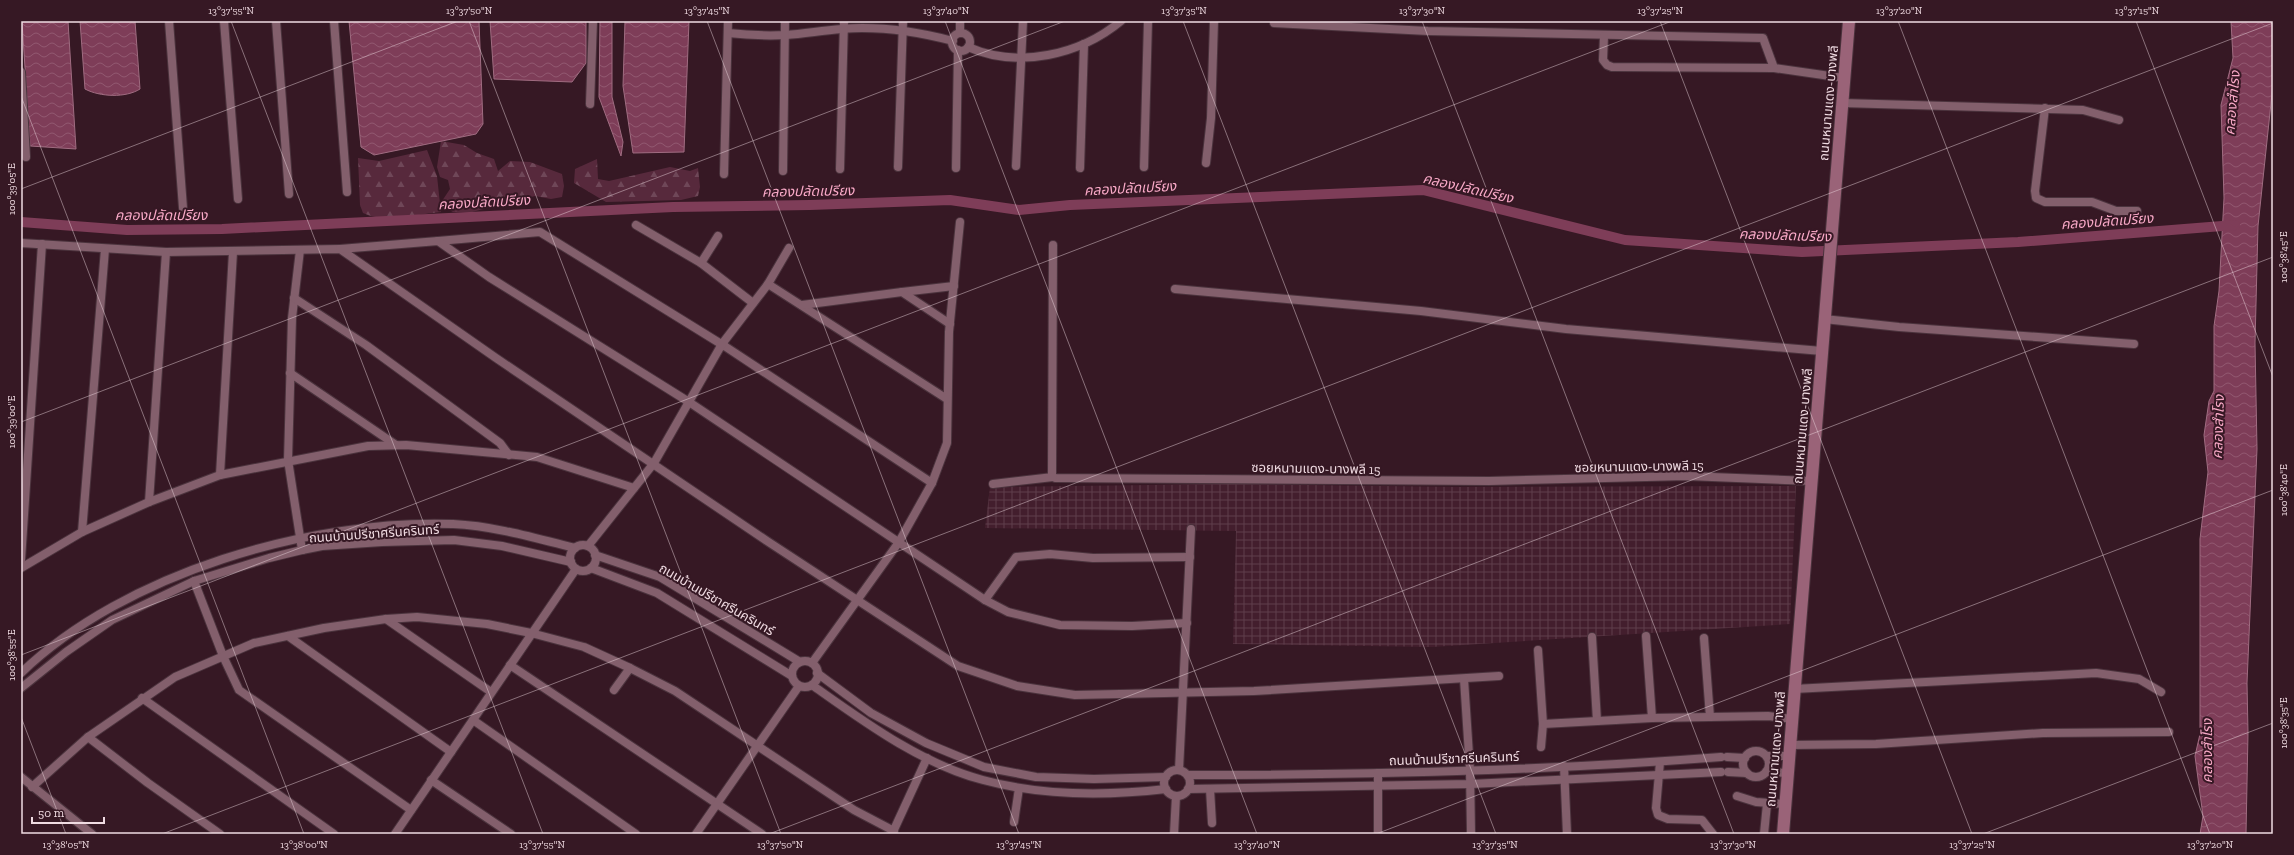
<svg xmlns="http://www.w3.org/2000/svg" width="2294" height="855" font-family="'Zilla Slab','Noto Sans Thai',serif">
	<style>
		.industrial { fill: url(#industrial-grid) }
		.forest { fill: url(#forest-firs) }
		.water { fill: url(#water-waves); stroke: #a06c81 }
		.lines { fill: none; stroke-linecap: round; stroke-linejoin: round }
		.canal { stroke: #7e3d58; stroke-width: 10 }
		.street-casing { stroke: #4b333d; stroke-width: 10 }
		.secondary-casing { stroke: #4b333d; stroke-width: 14 }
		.street { stroke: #835f6c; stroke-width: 8 }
		.secondary { stroke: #9a6378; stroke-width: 12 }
		.ticks { fill: none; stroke: #f0dbe2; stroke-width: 1; stroke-opacity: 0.45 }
		.labels { text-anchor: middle; stroke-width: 4; stroke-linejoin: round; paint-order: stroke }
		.street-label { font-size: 13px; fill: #f0dbe2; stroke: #361824 }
		.water-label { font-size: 14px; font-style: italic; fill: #f9a9c7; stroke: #361824 }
		.neatline { fill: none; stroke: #f0dbe2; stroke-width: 1.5 }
		.ticks-label { font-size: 10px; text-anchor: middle; fill: #f0dbe2 }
	</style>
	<defs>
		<pattern id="industrial-grid" width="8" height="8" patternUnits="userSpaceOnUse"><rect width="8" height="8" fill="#431e2d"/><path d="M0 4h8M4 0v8" fill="none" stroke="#5e3e4b"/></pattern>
		<pattern id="forest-firs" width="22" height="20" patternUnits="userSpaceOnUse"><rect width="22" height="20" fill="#57293c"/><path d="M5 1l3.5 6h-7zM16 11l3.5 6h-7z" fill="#6f4758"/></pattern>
		<pattern id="water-waves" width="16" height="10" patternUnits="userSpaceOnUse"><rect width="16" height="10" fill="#7e3d58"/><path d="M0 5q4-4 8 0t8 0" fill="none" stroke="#915870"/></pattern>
	</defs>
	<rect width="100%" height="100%" fill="#361824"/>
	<!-- industrial -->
	<polygon class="industrial" points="1231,484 1456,487 1796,486 1790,624 1432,647 1233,644 1236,531 985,528 990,487"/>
	<!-- forest -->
	<g class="forest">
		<path d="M 441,141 L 464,145 L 477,153 L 494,159 L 498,171 L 510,161 L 530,162 L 562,174 L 564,186 L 562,197 L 551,199 L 535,196 L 472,212 L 453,212 L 440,205 L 441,212 C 416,214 387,224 363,213 L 360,205 L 358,158 L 379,161 L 427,150 L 437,176 L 440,204 L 450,189 L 448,180 L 440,177 L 437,167 Z"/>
		<polygon points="597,159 598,179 609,181 670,167 690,171 698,168 700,187 698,196 681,200 606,202 574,183 575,169"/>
	</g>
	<!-- water -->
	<g class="water">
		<polygon points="22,21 68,21 76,149 30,146"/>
		<path d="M 80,21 L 135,21 L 140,89 C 126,98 100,97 85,89 Z"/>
		<polygon points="349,21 479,21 483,124 476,134 374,155 361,147"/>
		<polygon points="490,21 586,21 586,63 572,82 494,79"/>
		<polygon points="600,21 612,21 612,97 623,142 621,156 599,97"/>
		<polygon points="625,21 689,21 684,152 633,153 623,86"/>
		<polygon points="2231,21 2273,21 2273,84 2258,226 2255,343 2257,449 2247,683 2248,733 2246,834 2200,834 2203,816 2195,756 2200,734 2200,539 2208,472 2204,435 2209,401 2214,391 2214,326 2219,291 2224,198 2221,105 2233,58"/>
	</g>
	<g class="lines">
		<!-- canal -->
		<polyline class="canal" points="21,222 127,230 222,229 673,207 810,205 950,200 1019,210 1070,205 1423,190 1625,240 1802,252 2018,242 2235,225"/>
		<defs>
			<g id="street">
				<polyline points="169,21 183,208"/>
				<polyline points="224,21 238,199"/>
				<polyline points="276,21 289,194"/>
				<polyline points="334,21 347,192"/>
				<polyline points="1274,23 1428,31 1763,38 1774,68 1844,78"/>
				<path d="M 728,33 C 747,35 766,36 786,35 C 811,33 837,28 862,28 C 894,28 923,33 953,41"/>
				<polyline points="960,33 960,21"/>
				<circle cx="961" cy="42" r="9"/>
				<polyline points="1604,36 1603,60 1607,65 1612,67 1774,68"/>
				<path d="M 968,47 C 1018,69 1080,55 1121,21"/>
				<polyline points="21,72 26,157"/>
				<polyline points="1842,103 2083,110 2119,120"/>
				<polyline points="590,104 593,21"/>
				<polyline points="2045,108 2035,191 2036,198 2045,202 2092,202 2116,211 2137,211"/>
				<polyline points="1206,163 1211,118 1214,21"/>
				<polyline points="1016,166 1023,21"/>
				<polyline points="898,167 903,21"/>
				<polyline points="1144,167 1148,21"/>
				<polyline points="956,168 958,50"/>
				<polyline points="1080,168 1084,44"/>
				<polyline points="840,169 844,21"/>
				<polyline points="783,171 785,21"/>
				<polyline points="724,174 728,21"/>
				<polyline points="636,225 701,263 753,303"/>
				<polyline points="438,241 540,232 726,347 932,483 947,443 949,332 960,222"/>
				<polyline points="21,243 166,252 340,249 496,358 767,541 958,666 1017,686 1075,695 1254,691 1499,676"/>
				<polyline points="1053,245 1052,476 1055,478 1489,481 1687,476 1811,481"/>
				<polyline points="789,248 768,284 947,399"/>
				<polyline points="340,249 438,241 489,277 689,402 985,600 1008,612 1060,625 1132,626 1187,623"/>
				<polyline points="300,250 292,318 288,460 302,550"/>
				<polyline points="701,263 718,236"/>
				<polyline points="1175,289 1421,311 1566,329 1822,351"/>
				<polyline points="902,292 954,286"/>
				<polyline points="294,298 366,345 500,443 509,455"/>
				<polyline points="802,305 902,292 950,324"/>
				<polyline points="1824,319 1899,327 2134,344"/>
				<polyline points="290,373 396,445"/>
				<polyline points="220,475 233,252"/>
				<polyline points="993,484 1053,477"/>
				<polyline points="149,502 166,252"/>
				<polyline points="82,532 105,249"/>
				<circle cx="583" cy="558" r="13"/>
				<polyline points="588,546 654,463 722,344 768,284"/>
				<polyline points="595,555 660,577 800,662"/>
				<polyline points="21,560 42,244"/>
				<polyline points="21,568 82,532 149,502 220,475 368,446 406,445 537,457 634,488"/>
				<polyline points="591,568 657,593 792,676"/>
				<polyline points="194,581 223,656 239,690 411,810"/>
				<polyline points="985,600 1016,557 1050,554 1093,558 1190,557"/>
				<polyline points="386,619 491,692"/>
				<polyline points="288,636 451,752"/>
				<polyline points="1646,636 1652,718"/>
				<polyline points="1592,637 1597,721"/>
				<polyline points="1704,638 1710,717"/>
				<polyline points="1538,650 1543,724 1541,747"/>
				<circle cx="805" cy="674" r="13"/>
				<polyline points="812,663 899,542 932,483"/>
				<polyline points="510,665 762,834"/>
				<path d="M 21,673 C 125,573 311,519 453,524 C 494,526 535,538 575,548"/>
				<polyline points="817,673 871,713 926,743 984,767 1036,777 1094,779 1166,777"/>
				<polyline points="1464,679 1470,770 1471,834"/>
				<path d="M 812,685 C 863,721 921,764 983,780 C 1042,796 1105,796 1166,789"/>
				<polyline points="21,688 66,652 112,620 194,581 269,558 302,550 322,546 382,542 454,540 502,546 571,562"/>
				<polyline points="1794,689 2096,673 2139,679 2161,692"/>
				<polyline points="614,690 630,668"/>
				<polyline points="142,698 334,834"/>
				<polyline points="473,720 636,834"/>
				<polyline points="1543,724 1652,718 1768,716 1792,719"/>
				<polyline points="88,737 148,783 220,834"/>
				<polyline points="1790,745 1876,744 2043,733 2169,732"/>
				<circle cx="1756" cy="764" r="13"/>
				<polyline points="1767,756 1789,756"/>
				<polyline points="1727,757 1745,758"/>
				<polyline points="1660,762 1656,808 1658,815 1668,819 1702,820 1713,834"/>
				<polyline points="1564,766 1567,834"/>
				<polyline points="1179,770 1191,529"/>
				<circle cx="1177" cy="783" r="13"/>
				<polyline points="1728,772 1747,773"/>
				<polyline points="1766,772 1787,773"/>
				<path d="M 1188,775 C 1365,775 1544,771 1721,757"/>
				<polyline points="21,777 92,834"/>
				<polyline points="431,780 511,834"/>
				<polyline points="32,787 88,737 175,677 254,643 324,628 386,619 417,617 487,624 531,633 584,647 630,668 675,691 854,810 894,831"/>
				<polyline points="1188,789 1471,784 1721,772"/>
				<polyline points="1210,789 1212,823"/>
				<polyline points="1737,796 1756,802 1785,804"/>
				<polyline points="1014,822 1019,788"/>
				<polyline points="395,834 576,569"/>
				<polyline points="696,834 799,686"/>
				<polyline points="892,834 927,758"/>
				<polyline points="1174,834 1176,796"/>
				<polyline points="1378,834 1378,773"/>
				<polyline points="1764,834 1767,804"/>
			</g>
			<polyline id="secondary" points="1783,834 1849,21"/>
		</defs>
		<!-- street casing -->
		<use href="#street" class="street-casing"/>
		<!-- secondary casing -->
		<use href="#secondary" class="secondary-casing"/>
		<!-- street -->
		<use href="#street" class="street"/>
		<!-- secondary -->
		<use href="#secondary" class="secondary"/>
	</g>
	<!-- ticks -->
	<path class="ticks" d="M 231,21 L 543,834M 469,21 L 781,834M 707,21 L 1019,834M 945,21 L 1257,834M 1183,21 L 1496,834M 1422,21 L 1734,834M 1660,21 L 1972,834M 1898,21 L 2210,834M 2136,21 L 2273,377M 21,96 L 304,834M 21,189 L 458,21M 21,422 L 1065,21M 21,655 L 1672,21M 21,717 L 66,834M 162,834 L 2273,23M 769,834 L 2273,257M 1376,834 L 2273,490M 1983,834 L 2273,723"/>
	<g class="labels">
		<!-- street labels -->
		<g class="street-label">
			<text transform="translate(1828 103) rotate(-85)" y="5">ถนนหนามแดง-บางพลี</text>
			<text transform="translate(1802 426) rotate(-85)" y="5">ถนนหนามแดง-บางพลี</text>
			<text transform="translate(1639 466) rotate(-1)" y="5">ซอยหนามแดง-บางพลี 15</text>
			<text transform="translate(1316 468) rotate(1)" y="5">ซอยหนามแดง-บางพลี 15</text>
			<text transform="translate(374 533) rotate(-4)" y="5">ถนนบ้านปรีชาศรีนครินทร์</text>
			<text transform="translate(717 599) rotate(30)" y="5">ถนนบ้านปรีชาศรีนครินทร์</text>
			<text transform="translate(1775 749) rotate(-85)" y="5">ถนนหนามแดง-บางพลี</text>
			<text transform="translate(1454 758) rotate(-2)" y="5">ถนนบ้านปรีชาศรีนครินทร์</text>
		</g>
		<!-- water labels -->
		<g class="water-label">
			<text transform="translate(2232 103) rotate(-85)" y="5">คลองสำโรง</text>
			<text transform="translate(1130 188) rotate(-3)" y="5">คลองปลัดเปรียง</text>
			<text transform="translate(1468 188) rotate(13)" y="5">คลองปลัดเปรียง</text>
			<text transform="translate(808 191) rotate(-1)" y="5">คลองปลัดเปรียง</text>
			<text transform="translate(484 202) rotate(-3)" y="5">คลองปลัดเปรียง</text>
			<text x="161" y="220">คลองปลัดเปรียง</text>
			<text transform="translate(2107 221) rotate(-4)" y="5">คลองปลัดเปรียง</text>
			<text transform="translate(1785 235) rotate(2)" y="5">คลองปลัดเปรียง</text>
			<text transform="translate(2218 427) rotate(-88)" y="5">คลองสำโรง</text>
			<text transform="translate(2207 751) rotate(-90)" y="5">คลองสำโรง</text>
		</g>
	</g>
	<!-- border -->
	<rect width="2294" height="855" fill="none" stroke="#361824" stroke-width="44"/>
	<!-- scale -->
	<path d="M32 817v6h72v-6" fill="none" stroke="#f0dbe2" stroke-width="2"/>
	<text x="38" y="817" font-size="12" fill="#f0dbe2" stroke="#361824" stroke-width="3" paint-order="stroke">50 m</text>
	<rect x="22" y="22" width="2250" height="811" class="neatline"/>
	<g class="ticks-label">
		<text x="231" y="14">13°37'55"N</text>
		<text x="469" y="14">13°37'50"N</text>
		<text x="707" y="14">13°37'45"N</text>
		<text x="946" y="14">13°37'40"N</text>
		<text x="1184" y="14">13°37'35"N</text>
		<text x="1422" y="14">13°37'30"N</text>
		<text x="1660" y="14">13°37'25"N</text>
		<text x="1899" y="14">13°37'20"N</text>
		<text x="2137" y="14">13°37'15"N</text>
		<text transform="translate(11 189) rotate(-90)" y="4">100°39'05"E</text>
		<text transform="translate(2283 257) rotate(-90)" y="4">100°38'45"E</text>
		<text transform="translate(11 422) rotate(-90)" y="4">100°39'00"E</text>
		<text transform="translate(2283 490) rotate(-90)" y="4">100°38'40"E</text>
		<text transform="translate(11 655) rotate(-90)" y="4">100°38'55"E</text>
		<text transform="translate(2283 723) rotate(-90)" y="4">100°38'35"E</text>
		<text x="66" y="848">13°38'05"N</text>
		<text x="304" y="848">13°38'00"N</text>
		<text x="542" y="848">13°37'55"N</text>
		<text x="780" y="848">13°37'50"N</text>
		<text x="1019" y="848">13°37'45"N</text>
		<text x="1257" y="848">13°37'40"N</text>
		<text x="1495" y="848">13°37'35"N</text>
		<text x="1733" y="848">13°37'30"N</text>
		<text x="1972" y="848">13°37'25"N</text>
		<text x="2210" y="848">13°37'20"N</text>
	</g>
</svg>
